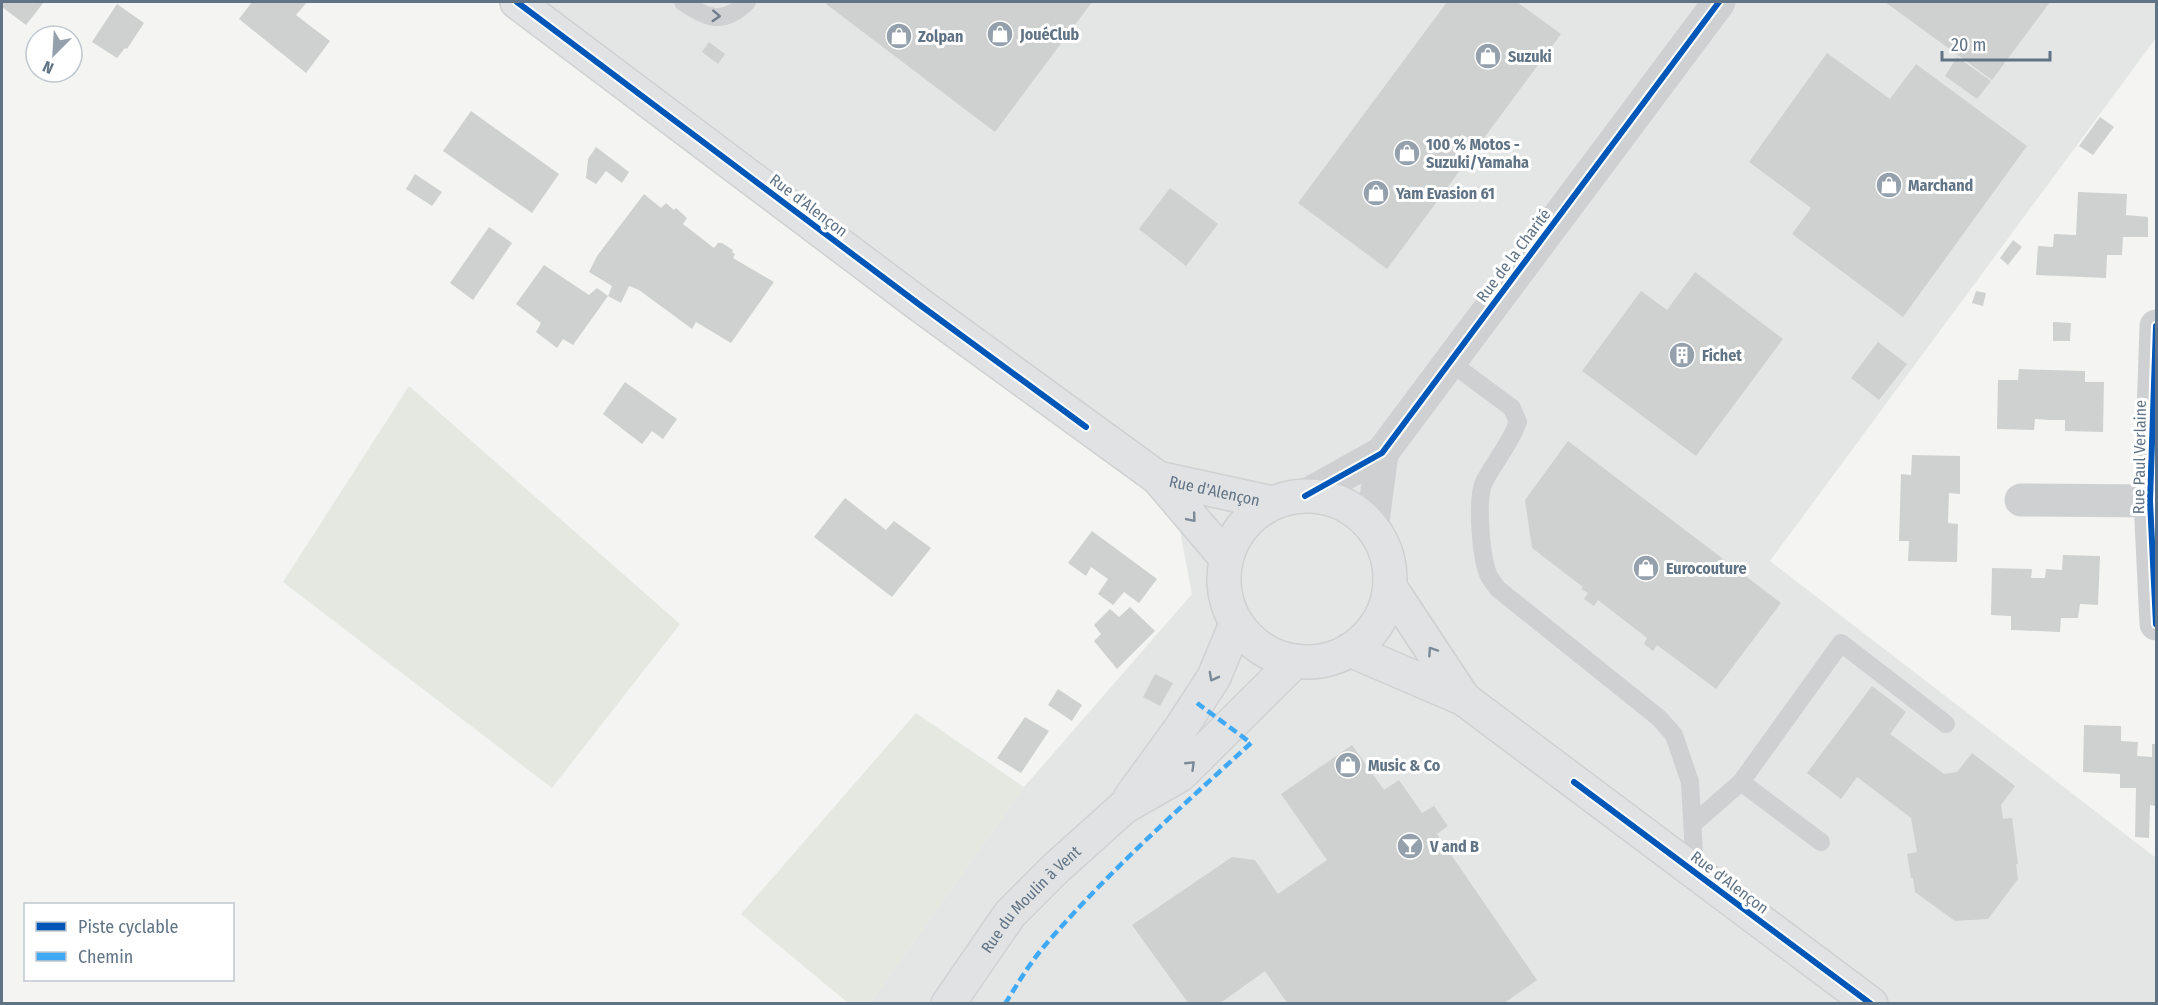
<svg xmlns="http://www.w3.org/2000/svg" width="2158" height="1005" font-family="'Fira Sans Condensed',sans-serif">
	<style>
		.built { fill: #e4e6e5 }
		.green { fill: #e4e8e0 }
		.building { fill: #cfd1d1 }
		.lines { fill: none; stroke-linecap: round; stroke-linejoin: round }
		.secondary-casing { stroke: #d0d2d3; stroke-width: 36 }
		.primary-casing { stroke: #cfd1d1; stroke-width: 36 }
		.service { stroke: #cfd0d1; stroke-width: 18 }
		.minor { stroke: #cfd0d1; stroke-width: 33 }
		.tertiary { stroke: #cfd0d1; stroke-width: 33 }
		.secondary { stroke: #e1e2e3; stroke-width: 33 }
		.primary { stroke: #e1e2e3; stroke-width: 33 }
		.quiet { stroke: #3fa9f5; stroke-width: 4.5; stroke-dasharray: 9 4.5; stroke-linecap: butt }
		.cycleway-casing { stroke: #fff; stroke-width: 10 }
		.cycleway { stroke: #0057b8; stroke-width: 6 }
		.oneway { stroke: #6c7d8e }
		.oneway2 { stroke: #7b8a99 }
		.labels { text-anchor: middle; stroke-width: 6; stroke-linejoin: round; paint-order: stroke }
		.poi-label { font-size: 16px; font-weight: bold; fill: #617486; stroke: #fff; text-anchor: start }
		.street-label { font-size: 16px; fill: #617486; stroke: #fff }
	</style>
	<rect width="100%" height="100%" fill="#f4f5f2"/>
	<!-- built -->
	<polygon class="built" points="510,2 2156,2 2156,38 1770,561 2156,858 2156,1003 870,1003 1024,787 1192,594 1172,490"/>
	<!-- green -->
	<g class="green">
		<polygon points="409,386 680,624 552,788 283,582"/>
		<polygon points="916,713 1024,787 870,1003 848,1003 741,914"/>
	</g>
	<!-- building -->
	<g class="building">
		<polygon points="2,2 44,2 26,25 2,7"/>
		<polygon points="252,2 307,2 296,15 330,41 306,73 239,19"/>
		<polygon points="828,2 1092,2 995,132 826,4"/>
		<polygon points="1447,2 1517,2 1561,34 1387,269 1298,203"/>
		<polygon points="1885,2 2050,2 1992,80"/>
		<polygon points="117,4 144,23 127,49 125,48 117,58 92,42"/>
		<polygon points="709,42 725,54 718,64 702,52"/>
		<polygon points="1827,53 1890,99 1916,64 2027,146 1903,317 1792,234 1811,208 1749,162"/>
		<polygon points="1957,57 1991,81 1977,99 1945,76"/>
		<polygon points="471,111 559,174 532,213 443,151"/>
		<polygon points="2100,117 2114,127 2093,155 2079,146"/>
		<polygon points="596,147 629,172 622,183 606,171 596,184 586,178 588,159"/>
		<polygon points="415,174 442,192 432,206 406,189"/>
		<polygon points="1170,188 1218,224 1186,266 1139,229"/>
		<polygon points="2078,192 2127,194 2126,215 2148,217 2148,237 2123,237 2122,255 2107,255 2106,278 2036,275 2038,246 2053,247 2054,234 2076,235"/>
		<polygon points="644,194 661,208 666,203 674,210 676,208 687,218 683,224 714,248 718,243 722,243 733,250 732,252 735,254 733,258 774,282 731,343 696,322 692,329 639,290 629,286 621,303 608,296 612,286 589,272 597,256"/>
		<polygon points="489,227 512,243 473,300 450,283"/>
		<polygon points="2013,240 2022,247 2008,265 2000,258"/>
		<polygon points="544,265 589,295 597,288 608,296 573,345 563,339 557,348 536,332 541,323 516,304"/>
		<polygon points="1695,272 1783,339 1696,456 1582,371 1641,291 1667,310"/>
		<polygon points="1976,291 1986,293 1983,306 1972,303"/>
		<polygon points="2053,322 2071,323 2070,341 2053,341"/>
		<polygon points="1878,342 1907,364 1879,400 1851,378"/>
		<polygon points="2019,369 2085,371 2085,382 2104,382 2103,432 2065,431 2065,420 2050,420 2035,419 2034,430 1997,429 1998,380 2018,380"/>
		<polygon points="625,382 677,419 663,439 652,431 642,444 603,414"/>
		<polygon points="1568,441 1781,603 1716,689 1657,645 1653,651 1644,644 1647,638 1598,600 1594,606 1584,599 1588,593 1581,589 1583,587 1532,548 1525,500"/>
		<polygon points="1912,455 1960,456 1960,494 1949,493 1948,523 1958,524 1957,562 1908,561 1909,541 1899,541 1901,474 1911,475"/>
		<polygon points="845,498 886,530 894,521 931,548 892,597 814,537"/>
		<polygon points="1092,531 1157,579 1139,603 1124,592 1113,605 1098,594 1108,579 1091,567 1086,576 1068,563"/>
		<polygon points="2063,555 2100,556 2098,605 2080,604 2078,618 2061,618 2060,632 2011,630 2011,616 1991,615 1992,568 2032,569 2031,578 2045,578 2046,569 2062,570"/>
		<polygon points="1130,607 1155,631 1117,669 1094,641 1101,634 1094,625 1110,609 1119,617"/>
		<polygon points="1155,674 1173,683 1160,706 1143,697"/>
		<polygon points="1872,686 1906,712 1890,734 1944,774 1957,772 1972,753 2015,786 2001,805 2003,819 2012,818 2018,864 2016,864 2018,879 1988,919 1955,921 1915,892 1913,878 1911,878 1907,854 1917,852 1911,818 1857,777 1841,799 1807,773"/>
		<polygon points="1058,689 1082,705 1072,721 1048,705"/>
		<polygon points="1025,717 1049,731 1021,773 997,758"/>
		<polygon points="2084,725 2121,726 2121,741 2138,742 2137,756 2152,757 2152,744 2156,744 2156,806 2150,805 2149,838 2135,837 2136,788 2120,788 2120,774 2083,772"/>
		<polygon points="1352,745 1384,790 1399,780 1422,813 1434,806 1448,826 1437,834 1537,980 1503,1004 1288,1004 1265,971 1219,1004 1189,1004 1132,925 1232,857 1255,860 1278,894 1327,860 1281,794"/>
	</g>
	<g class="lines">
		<defs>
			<g id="secondary">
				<polyline points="1130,798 1181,728 1214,677 1236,624"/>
				<path id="s1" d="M 948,1004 L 1010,914 L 1055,869 L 1124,807 L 1180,775 L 1295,661"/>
			</g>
			<g id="primary">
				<polyline points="517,2 920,305 1158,478 1226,558"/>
				<path id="s2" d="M 1158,478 L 1272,503"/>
				<circle cx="1307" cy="579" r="83"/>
				<polyline points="1390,587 1464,699"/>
				<polyline points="1350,650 1464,699 1871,1004"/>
			</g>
		</defs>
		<!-- secondary casing -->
		<use href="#secondary" class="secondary-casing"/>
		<!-- primary casing -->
		<use href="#primary" class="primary-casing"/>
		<!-- service -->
		<g class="service">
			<path d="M 683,2 C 707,19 724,25 747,2"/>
			<path d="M 1450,362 L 1512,408 L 1518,422 C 1510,444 1495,461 1484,482 C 1476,499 1481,556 1488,574 C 1490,579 1494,584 1498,589 L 1659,718 L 1674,735 L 1690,782 L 1695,872"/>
			<polyline points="1741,782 1821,842"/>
			<polyline points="1693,824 1741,782 1841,643 1946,724"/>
		</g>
		<!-- minor -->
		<g class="minor">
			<polyline points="2156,326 2150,501 2156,624"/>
			<polyline points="2021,500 2150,501"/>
		</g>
		<!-- tertiary -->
		<g class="tertiary">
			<polyline points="1305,496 1382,453 1719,2"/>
			<polyline points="1372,529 1382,453"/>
		</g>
		<!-- secondary -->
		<use href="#secondary" class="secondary"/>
		<!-- primary -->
		<use href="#primary" class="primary"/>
		<!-- quiet -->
		<path class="quiet" d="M 1005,1004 C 1018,983 1031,961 1047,943 C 1109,871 1181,807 1251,743 L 1197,703"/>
		<defs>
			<g id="cycleway">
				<polyline points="517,2 920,305 1086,427"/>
				<polyline points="2156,326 2150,501 2156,624"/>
				<polyline points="1305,496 1382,453 1719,2"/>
				<polyline points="1574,782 1871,1004"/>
			</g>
		</defs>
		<!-- cycleway casing -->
		<use href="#cycleway" class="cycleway-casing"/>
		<!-- cycleway -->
		<use href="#cycleway" class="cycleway"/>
	</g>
	<!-- one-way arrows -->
	<defs><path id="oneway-chevron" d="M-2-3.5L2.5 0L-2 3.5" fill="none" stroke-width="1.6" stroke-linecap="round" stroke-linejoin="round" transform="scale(1.5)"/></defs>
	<use class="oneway" href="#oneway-chevron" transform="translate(716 16) rotate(3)"/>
	<g class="oneway2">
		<use href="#oneway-chevron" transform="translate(1192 518) rotate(50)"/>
		<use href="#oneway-chevron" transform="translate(1432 651) rotate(-124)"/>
		<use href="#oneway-chevron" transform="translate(1213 677) rotate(118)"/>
		<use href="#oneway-chevron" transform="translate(1191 765) rotate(-44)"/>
	</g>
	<!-- icons -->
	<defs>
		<symbol id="shop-disc" viewBox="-11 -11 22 22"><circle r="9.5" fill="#94a1ac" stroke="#fff"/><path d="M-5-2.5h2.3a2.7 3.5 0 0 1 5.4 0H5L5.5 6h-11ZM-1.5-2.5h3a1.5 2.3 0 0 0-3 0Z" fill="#fff"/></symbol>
		<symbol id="building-disc" viewBox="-11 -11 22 22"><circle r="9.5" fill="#94a1ac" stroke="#fff"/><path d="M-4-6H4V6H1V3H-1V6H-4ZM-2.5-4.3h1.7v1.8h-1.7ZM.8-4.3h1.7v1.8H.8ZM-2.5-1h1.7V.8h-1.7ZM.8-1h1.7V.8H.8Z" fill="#fff"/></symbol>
		<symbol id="bar-disc" viewBox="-11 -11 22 22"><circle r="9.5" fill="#94a1ac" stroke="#fff"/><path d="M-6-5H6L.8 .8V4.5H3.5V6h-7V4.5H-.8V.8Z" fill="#fff"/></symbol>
	</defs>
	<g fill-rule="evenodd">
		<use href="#shop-disc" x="985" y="19" width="30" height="30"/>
		<use href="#shop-disc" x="884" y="21" width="30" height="30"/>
		<use href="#shop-disc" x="1473" y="41" width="30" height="30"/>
		<use href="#shop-disc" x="1392" y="138" width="30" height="30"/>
		<use href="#shop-disc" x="1874" y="170" width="30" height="30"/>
		<use href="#shop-disc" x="1361" y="178" width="30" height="30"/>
		<use href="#building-disc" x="1667" y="340" width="30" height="30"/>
		<use href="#shop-disc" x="1631" y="553" width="30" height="30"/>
		<use href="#shop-disc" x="1333" y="750" width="30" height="30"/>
		<use href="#bar-disc" x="1395" y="831" width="30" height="30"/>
	</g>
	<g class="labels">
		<!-- poi labels -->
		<g class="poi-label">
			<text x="1020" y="40">JouéClub</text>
			<text x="918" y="42">Zolpan</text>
			<text x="1508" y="62">Suzuki</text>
			<text x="1426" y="150">100 % Motos -<tspan x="1426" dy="18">Suzuki/Yamaha</tspan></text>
			<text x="1908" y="191">Marchand</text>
			<text x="1396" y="199">Yam Evasion 61</text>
			<text x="1702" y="361">Fichet</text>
			<text x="1666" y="574">Eurocouture</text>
			<text x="1368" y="771">Music &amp; Co</text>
			<text x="1430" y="852">V and B</text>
		</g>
		<!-- street labels -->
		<g class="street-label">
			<text transform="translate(809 205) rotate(37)" y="6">Rue d'Alençon</text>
			<text transform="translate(1513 255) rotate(-53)" y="6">Rue de la Charité</text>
			<text transform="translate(2139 457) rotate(-89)" y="6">Rue Paul Verlaine</text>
			<text dy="6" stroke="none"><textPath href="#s2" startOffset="58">Rue d'Alençon</textPath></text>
			<text transform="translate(1730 882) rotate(37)" y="6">Rue d'Alençon</text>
			<text dy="6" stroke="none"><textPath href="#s1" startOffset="134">Rue du Moulin à Vent</textPath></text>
		</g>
	</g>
	<!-- border -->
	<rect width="2158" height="1005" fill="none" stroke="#617486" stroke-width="6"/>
	<!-- legend -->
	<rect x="24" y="903" width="210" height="78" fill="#ffffff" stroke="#c0c7cf" stroke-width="1.5"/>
	<rect x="36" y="922" width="30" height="9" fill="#0057b8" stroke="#c0c7cf" stroke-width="1.5"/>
	<text x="78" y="933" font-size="18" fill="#617486">Piste cyclable</text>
	<rect x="36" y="952" width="30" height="9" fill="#3fa9f5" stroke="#c0c7cf" stroke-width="1.5"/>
	<text x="78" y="963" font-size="18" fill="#617486">Chemin</text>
	<!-- north arrow -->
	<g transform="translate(54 54) rotate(204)"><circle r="28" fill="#ffffff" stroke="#c0c7cf" stroke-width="1.5"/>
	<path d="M0-4.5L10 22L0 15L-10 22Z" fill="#94a1ac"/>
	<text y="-9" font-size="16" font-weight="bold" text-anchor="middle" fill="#617486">N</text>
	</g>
	<!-- scale -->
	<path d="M1942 51v9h108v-9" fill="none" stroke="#617486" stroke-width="3"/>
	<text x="1951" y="51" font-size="18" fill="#617486" stroke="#ffffff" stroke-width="4.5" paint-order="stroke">20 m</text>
</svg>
